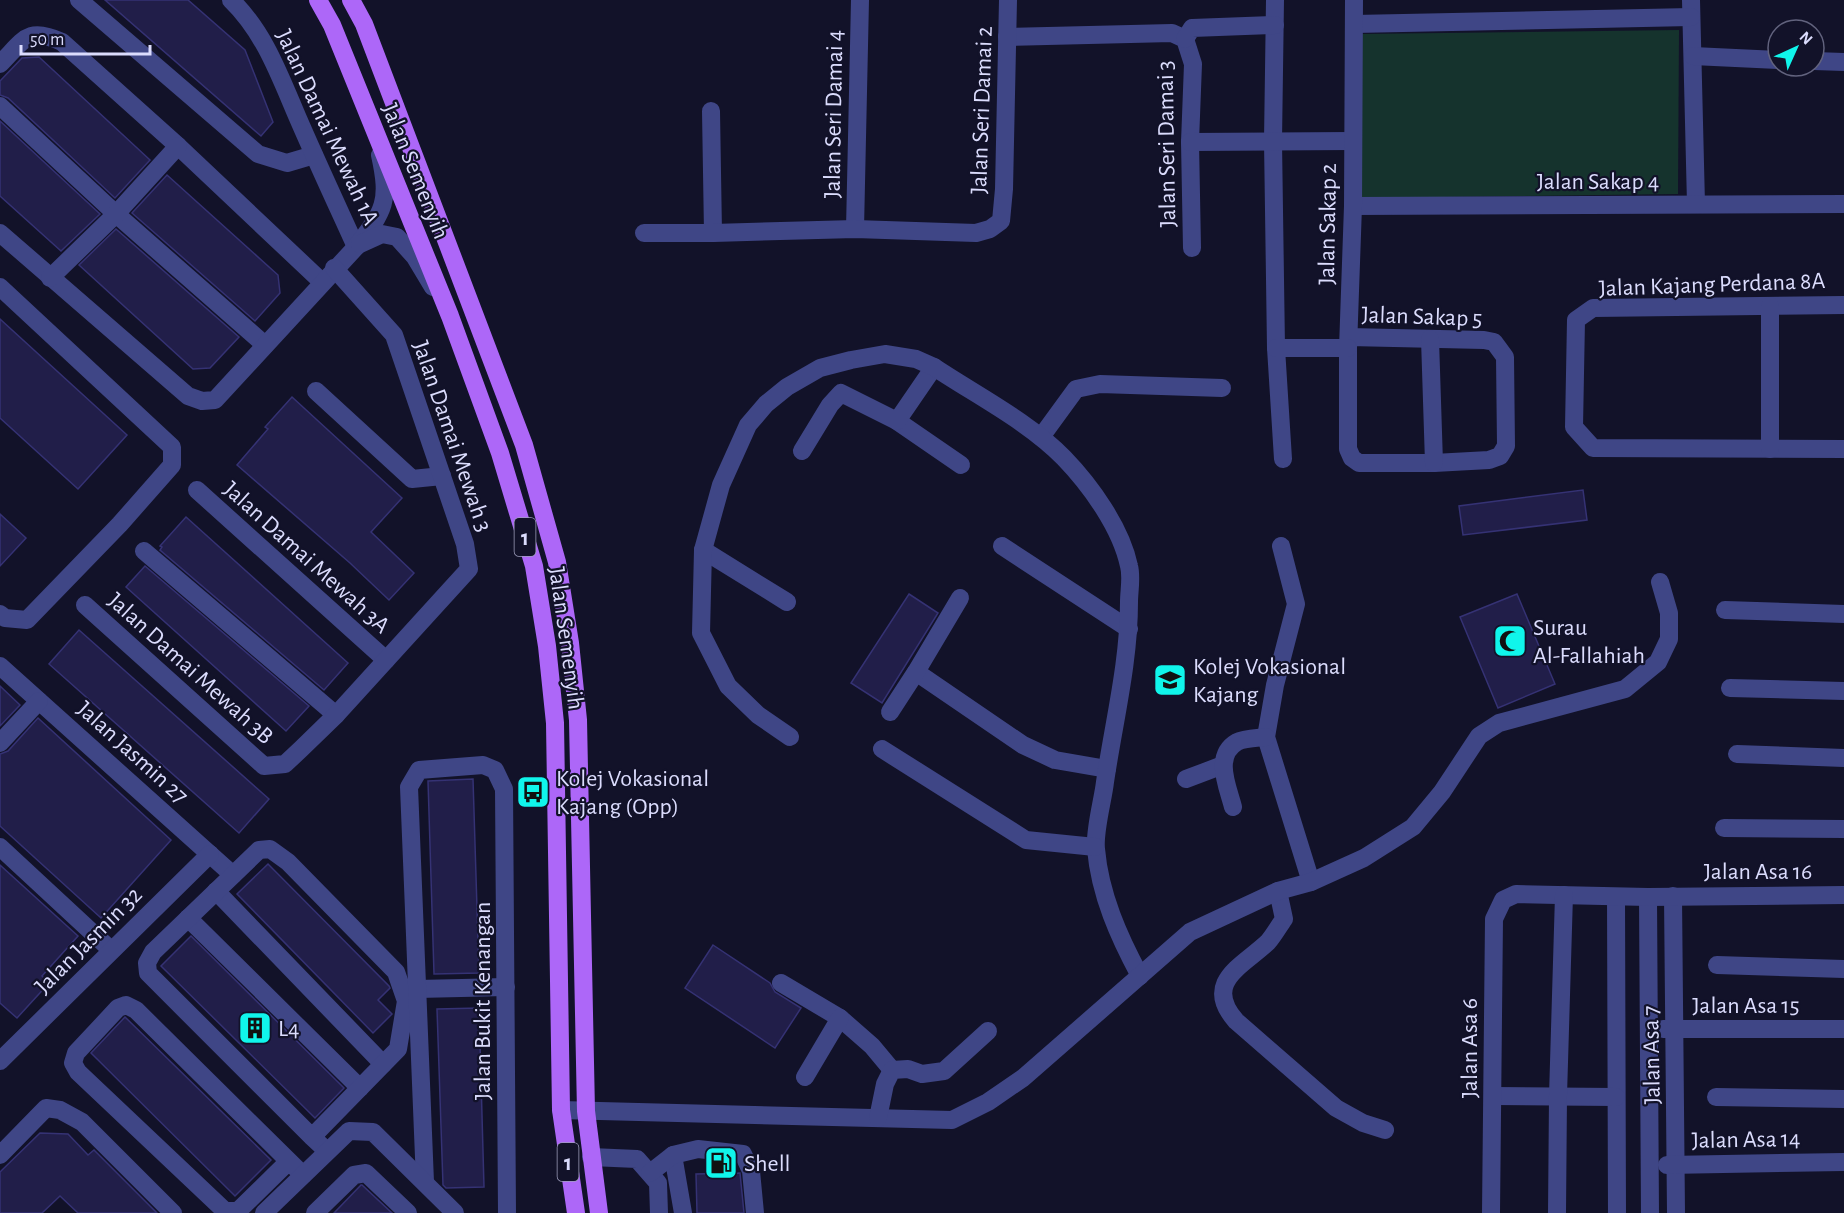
<svg xmlns="http://www.w3.org/2000/svg" width="1844" height="1213" font-family="'Alegreya Sans',sans-serif">
	<style>
		.green { fill: #15332d }
		.building { fill: #211e49; stroke: #353274; stroke-width: 1.5 }
		.lines { fill: none; stroke-linecap: round; stroke-linejoin: round }
		.path { stroke: #36b79c; stroke-width: 3; stroke-dasharray: 3 4.5; stroke-linecap: butt }
		.minor { stroke: #3f4686; stroke-width: 18 }
		.major { stroke: #ad67f8; stroke-width: 18 }
		.labels { text-anchor: middle; stroke-width: 4.5; stroke-linejoin: round; paint-order: stroke }
		.shield { fill: #121229; stroke: #9f9fbd; stroke-width: 1.5 }
		.shield-label { font-size: 22px; font-weight: bold; fill: #dbdcfd }
		.street-label { font-size: 24px; fill: #dbdcfd; stroke: #121229 }
		.poi-label { font-size: 24px; fill: #dbdcfd; stroke: #121229; text-anchor: start }
	</style>
	<rect width="100%" height="100%" fill="#121229"/>
	<!-- green -->
	<polygon class="green" points="1679,30 1678,194 1361,198 1361,34"/>
	<!-- building -->
	<g class="building">
		<polygon points="105,0 188,0 245,50 273,122 261,136"/>
		<polygon points="39,57 150,160 115,198 8,98 0,95 0,81 22,58"/>
		<polygon points="0,121 100,214 61,251 0,196"/>
		<polygon points="167,175 278,275 280,293 255,321 132,213"/>
		<polygon points="116,229 239,337 210,368 193,369 79,265"/>
		<polygon points="0,319 127,435 78,489 0,418"/>
		<polygon points="292,397 402,498 371,532 414,573 389,600 350,563 237,465 268,429 265,427"/>
		<polygon points="1583,490 1587,520 1463,535 1459,506"/>
		<polygon points="0,514 26,538 0,566"/>
		<polygon points="186,517 348,663 324,690 160,550 162,547 160,546"/>
		<polygon points="145,566 309,706 286,731 126,587"/>
		<polygon points="909,594 938,613 882,703 851,683"/>
		<polygon points="1517,594 1555,684 1498,708 1460,617"/>
		<polygon points="79,630 269,799 239,833 49,664"/>
		<polygon points="0,686 20,705 0,726"/>
		<polygon points="38,718 171,840 101,918 0,826 0,754 8,751"/>
		<polygon points="473,779 479,973 434,974 428,781"/>
		<polygon points="268,864 389,986 390,988 378,1000 392,1014 373,1033 237,894"/>
		<polygon points="0,865 78,936 42,976 49,983 17,1018 0,1003"/>
		<polygon points="191,936 344,1088 315,1118 161,966"/>
		<polygon points="713,945 770,983 775,992 801,1008 775,1048 685,988"/>
		<polygon points="479,1008 484,1187 446,1188 443,1185 437,1009"/>
		<polygon points="125,1017 271,1160 235,1196 91,1053"/>
		<polygon points="40,1133 68,1134 88,1155 94,1150 157,1213 78,1213 60,1196 42,1213 0,1213 0,1172"/>
		<polygon points="740,1173 744,1213 697,1213 696,1174"/>
		<polygon points="361,1185 362,1185 392,1213 334,1213"/>
	</g>
	<g class="lines">
		<!-- path -->
		<polyline class="path" points="521,799 534,799"/>
		<!-- minor -->
		<g class="minor">
			<polyline points="79,0 258,154 287,163 314,155"/>
			<path d="M 231,0 C 264,32 279,74 297,116 C 316,160 336,203 356,247"/>
			<polyline points="1275,0 1273,141 1276,348 1283,459"/>
			<polyline points="1691,0 1696,204"/>
			<polyline points="1354,24 1691,17"/>
			<polyline points="1007,37 1172,33 1185,39 1193,64 1190,142 1192,248"/>
			<polyline points="1185,39 1192,28 1275,25"/>
			<polyline points="1693,56 1778,60"/>
			<polyline points="1814,61 1844,62"/>
			<path d="M 0,64 C 24,40 27,26 62,42 L 178,146 L 322,282"/>
			<polyline points="0,106 116,214 265,345"/>
			<polyline points="711,111 713,233"/>
			<polyline points="1190,142 1353,141"/>
			<polyline points="1353,206 1844,204"/>
			<polyline points="855,229 860,0"/>
			<path d="M 0,233 L 188,396 L 202,401 L 215,400 L 356,247 C 385,210 390,201 380,155"/>
			<polyline points="644,233 713,233 855,229 976,233 990,229 1001,221 1004,189 1008,0"/>
			<polyline points="360,244 382,234 397,237 415,257 433,287"/>
			<polyline points="50,278 116,214 178,146"/>
			<polyline points="0,287 172,447 172,465 120,524 27,620 5,618 0,614"/>
			<polyline points="1844,305 1593,308 1576,320 1574,427 1593,448 1844,449"/>
			<polyline points="1349,337 1484,340 1494,342 1505,357 1506,446 1500,456 1489,460 1434,463 1359,463 1352,458 1348,449 1348,348 1353,206 1354,0"/>
			<polyline points="1430,339 1434,463"/>
			<polyline points="1276,348 1348,348"/>
			<polyline points="316,391 412,479 442,476"/>
			<polyline points="897,421 961,465"/>
			<polyline points="1041,437 1076,389 1100,384 1222,388"/>
			<polyline points="1770,449 1770,306"/>
			<polyline points="802,451 830,405 841,393 897,421 934,367"/>
			<polyline points="197,490 386,660"/>
			<polyline points="1002,546 1129,629"/>
			<polyline points="1281,546 1296,604 1275,685 1266,737 1311,882"/>
			<polyline points="703,550 787,602"/>
			<polyline points="144,551 336,715"/>
			<polyline points="85,605 264,766 285,764 301,749 336,715 469,569 465,544 394,335 334,268"/>
			<polyline points="1725,610 1844,614"/>
			<polyline points="0,666 233,875"/>
			<polyline points="916,672 1023,745 1055,760 1107,769"/>
			<polyline points="1730,688 1844,691"/>
			<polyline points="890,712 916,672 960,598"/>
			<path d="M 790,737 L 758,715 L 728,686 L 701,633 L 703,550 L 721,485 L 748,425 L 766,404 L 787,387 L 820,368 L 851,360 L 885,354 L 916,359 L 934,367 C 976,395 1029,422 1064,458 C 1091,486 1121,528 1129,566 C 1132,577 1129,591 1129,602 C 1129,663 1114,721 1105,782 C 1103,800 1094,831 1096,849 C 1100,895 1119,937 1140,976"/>
			<polyline points="0,743 39,701"/>
			<polyline points="882,749 1026,840 1095,847"/>
			<polyline points="1737,754 1844,758"/>
			<polyline points="1186,779 1223,765"/>
			<path d="M 1233,807 C 1228,787 1213,756 1237,742 C 1244,738 1258,738 1266,737"/>
			<polyline points="1724,828 1844,829"/>
			<polyline points="0,847 111,950"/>
			<polyline points="216,891 383,1064"/>
			<path d="M 1278,891 L 1284,919 C 1279,926 1274,935 1268,942 C 1243,966 1202,982 1236,1021 L 1336,1108 L 1363,1123 L 1385,1130"/>
			<polyline points="1673,896 1676,1213"/>
			<polyline points="1616,897 1617,1213"/>
			<polyline points="1648,897 1650,1213"/>
			<polyline points="188,918 360,1088"/>
			<polyline points="1717,965 1844,969"/>
			<polyline points="781,983 840,1018 872,1046 892,1070"/>
			<polyline points="417,989 506,987"/>
			<polyline points="1663,1029 1844,1029"/>
			<polyline points="0,1061 210,854"/>
			<polyline points="805,1077 840,1018"/>
			<polyline points="1493,1096 1616,1097"/>
			<polyline points="1716,1097 1844,1099"/>
			<polyline points="561,1110 952,1120 988,1102 1023,1078 1190,932 1278,891 1311,882 1364,858 1413,827 1442,792 1479,736 1499,723 1625,689 1658,662 1669,639 1669,613 1660,582"/>
			<polyline points="878,1118 885,1084 892,1070 908,1069 922,1074 944,1071 988,1031"/>
			<polyline points="312,1137 398,1049 406,1001 396,972 288,862 270,849 259,850 153,952 147,963 148,973 312,1137 327,1151"/>
			<polyline points="0,1155 46,1108 60,1110 82,1122 173,1213"/>
			<polyline points="673,1155 683,1213"/>
			<polyline points="591,1157 637,1159 658,1183 659,1213"/>
			<polyline points="289,1161 238,1211 225,1211 78,1072 73,1063 76,1053 118,1008 126,1005 136,1010 303,1175"/>
			<polyline points="1667,1165 1844,1162"/>
			<polyline points="650,1173 673,1155 698,1149 743,1154 751,1171 755,1213"/>
			<polyline points="425,1182 409,787 419,770 483,765 495,770 504,789 507,1213"/>
			<polyline points="264,1213 349,1131 373,1132 455,1213"/>
			<polyline points="315,1213 354,1175 366,1173 408,1213"/>
			<polyline points="1491,1213 1494,919 1503,900 1516,894 1648,897 1844,895"/>
			<polyline points="1557,1213 1558,1096 1564,895"/>
		</g>
		<!-- major -->
		<g class="major">
			<polyline points="318,0 332,25 450,316 500,453 534,566 547,646 555,723 561,1110 576,1213"/>
			<polyline points="351,0 364,24 524,445 557,562 570,643 578,720 586,1111 599,1213"/>
		</g>
	</g>
	<!-- icons -->
	<defs>
		<symbol id="mosque-square" viewBox="-11 -11 22 22"><rect x="-9" y="-9" width="18" height="18" rx="4" fill="#10f5eb" stroke="#121229"/><path d="M3.5-4.9A6 6 0 1 0 3.5 4.9A5 5 0 1 1 3.5-4.9Z" fill="#111"/></symbol>
		<symbol id="university-square" viewBox="-11 -11 22 22"><rect x="-9" y="-9" width="18" height="18" rx="4" fill="#10f5eb" stroke="#121229"/><path d="M0-5L7-2L0 1L-7-2ZM-4 1L0 2.5L4 1V4Q0 6-4 4Z" fill="#111"/></symbol>
		<symbol id="bus-square" viewBox="-11 -11 22 22"><rect x="-9" y="-9" width="18" height="18" rx="4" fill="#10f5eb" stroke="#121229"/><path d="M-5-6H5V4H4V6H2V4H-2V6H-4V4H-5ZM-3.5-4V0h7V-4ZM-3.5 1.2v1.5H-2V1.2ZM2 1.2v1.5H3.5V1.2Z" fill="#111"/></symbol>
		<symbol id="building-square" viewBox="-11 -11 22 22"><rect x="-9" y="-9" width="18" height="18" rx="4" fill="#10f5eb" stroke="#121229"/><path d="M-4-6H4V6H1V3H-1V6H-4ZM-2.5-4.3h1.7v1.8h-1.7ZM.8-4.3h1.7v1.8H.8ZM-2.5-1h1.7V.8h-1.7ZM.8-1h1.7V.8H.8Z" fill="#111"/></symbol>
		<symbol id="fuel-square" viewBox="-11 -11 22 22"><rect x="-9" y="-9" width="18" height="18" rx="4" fill="#10f5eb" stroke="#121229"/><path d="M-5.5-6h7V0h2V4h1.3V-2.5L3-4.5l.8-.8L6-3V5H2.5V1h-1V6h-7ZM-4.2-4.7v3.2H.2V-4.7Z" fill="#111"/></symbol>
	</defs>
	<g fill-rule="evenodd">
		<use href="#mosque-square" x="1491" y="622" width="38" height="38"/>
		<use href="#university-square" x="1151" y="661" width="38" height="38"/>
		<use href="#bus-square" x="514" y="773" width="38" height="38"/>
		<use href="#building-square" x="236" y="1009" width="38" height="38"/>
		<use href="#fuel-square" x="702" y="1144" width="38" height="38"/>
	</g>
	<g class="labels">
		<!-- shield labels -->
		<g class="shield">
			<rect x="514.5" y="518" width="21" height="38" rx="4.5"/>
			<rect x="557.5" y="1143" width="21" height="38" rx="4.5"/>
		</g>
		<g class="shield-label">
			<text x="525" y="545">1</text>
			<text x="568" y="1170">1</text>
		</g>
		<!-- street labels -->
		<g class="street-label">
			<text transform="translate(981 110) rotate(-88)" y="8">Jalan Seri Damai 2</text>
			<text transform="translate(833 114) rotate(-89)" y="8">Jalan Seri Damai 4</text>
			<text transform="translate(328 127) rotate(65)" y="8">Jalan Damai Mewah 1A</text>
			<text transform="translate(1166 144) rotate(-91)" y="8">Jalan Seri Damai 3</text>
			<text transform="translate(416 171) rotate(68)" y="8">Jalan Semenyih</text>
			<text x="1598" y="189">Jalan Sakap 4</text>
			<text transform="translate(1327 224) rotate(-89)" y="8">Jalan Sakap 2</text>
			<text transform="translate(1712 284) rotate(-2)" y="8">Jalan Kajang Perdana 8A</text>
			<text transform="translate(1422 316) rotate(2)" y="8">Jalan Sakap 5</text>
			<text transform="translate(453 436) rotate(71)" y="8">Jalan Damai Mewah 3</text>
			<text transform="translate(307 557) rotate(42)" y="8">Jalan Damai Mewah 3A</text>
			<text transform="translate(567 638) rotate(82)" y="8">Jalan Semenyih</text>
			<text transform="translate(191 668) rotate(42)" y="8">Jalan Damai Mewah 3B</text>
			<text transform="translate(133 752) rotate(42)" y="8">Jalan Jasmin 27</text>
			<text x="1758" y="879">Jalan Asa 16</text>
			<text transform="translate(88 940) rotate(-45)" y="8">Jalan Jasmin 32</text>
			<text transform="translate(482 1001) rotate(-90)" y="8">Jalan Bukit Kenangan</text>
			<text x="1746" y="1013">Jalan Asa 15</text>
			<text transform="translate(1469 1048) rotate(-90)" y="8">Jalan Asa 6</text>
			<text transform="translate(1651 1055) rotate(-91)" y="8">Jalan Asa 7</text>
			<text transform="translate(1746 1139) rotate(-1)" y="8">Jalan Asa 14</text>
		</g>
		<!-- poi labels -->
		<g class="poi-label">
			<text x="1533" y="635">Surau<tspan x="1533" dy="28">Al-Fallahiah</tspan></text>
			<text x="1193" y="674">Kolej Vokasional<tspan x="1193" dy="28">Kajang</tspan></text>
			<text x="556" y="786">Kolej Vokasional<tspan x="556" dy="28">Kajang (Opp)</tspan></text>
			<text x="278" y="1036">L4</text>
			<text x="744" y="1171">Shell</text>
		</g>
	</g>
	<!-- north arrow -->
	<g transform="translate(1796 48) rotate(45)"><circle r="28" fill="#121229" stroke="#62637e" stroke-width="1.5"/>
	<path d="M0-4.5L10 22L0 15L-10 22Z" fill="#10f5eb"/>
	<text y="-9" font-size="16" font-weight="bold" text-anchor="middle" fill="#dbdcfd">N</text>
	</g>
	<!-- scale -->
	<path d="M21 45v9h129v-9" fill="none" stroke="#dbdcfd" stroke-width="3"/>
	<text x="30" y="45" font-size="18" fill="#dbdcfd" stroke="#121229" stroke-width="4.5" paint-order="stroke">50 m</text>
</svg>
